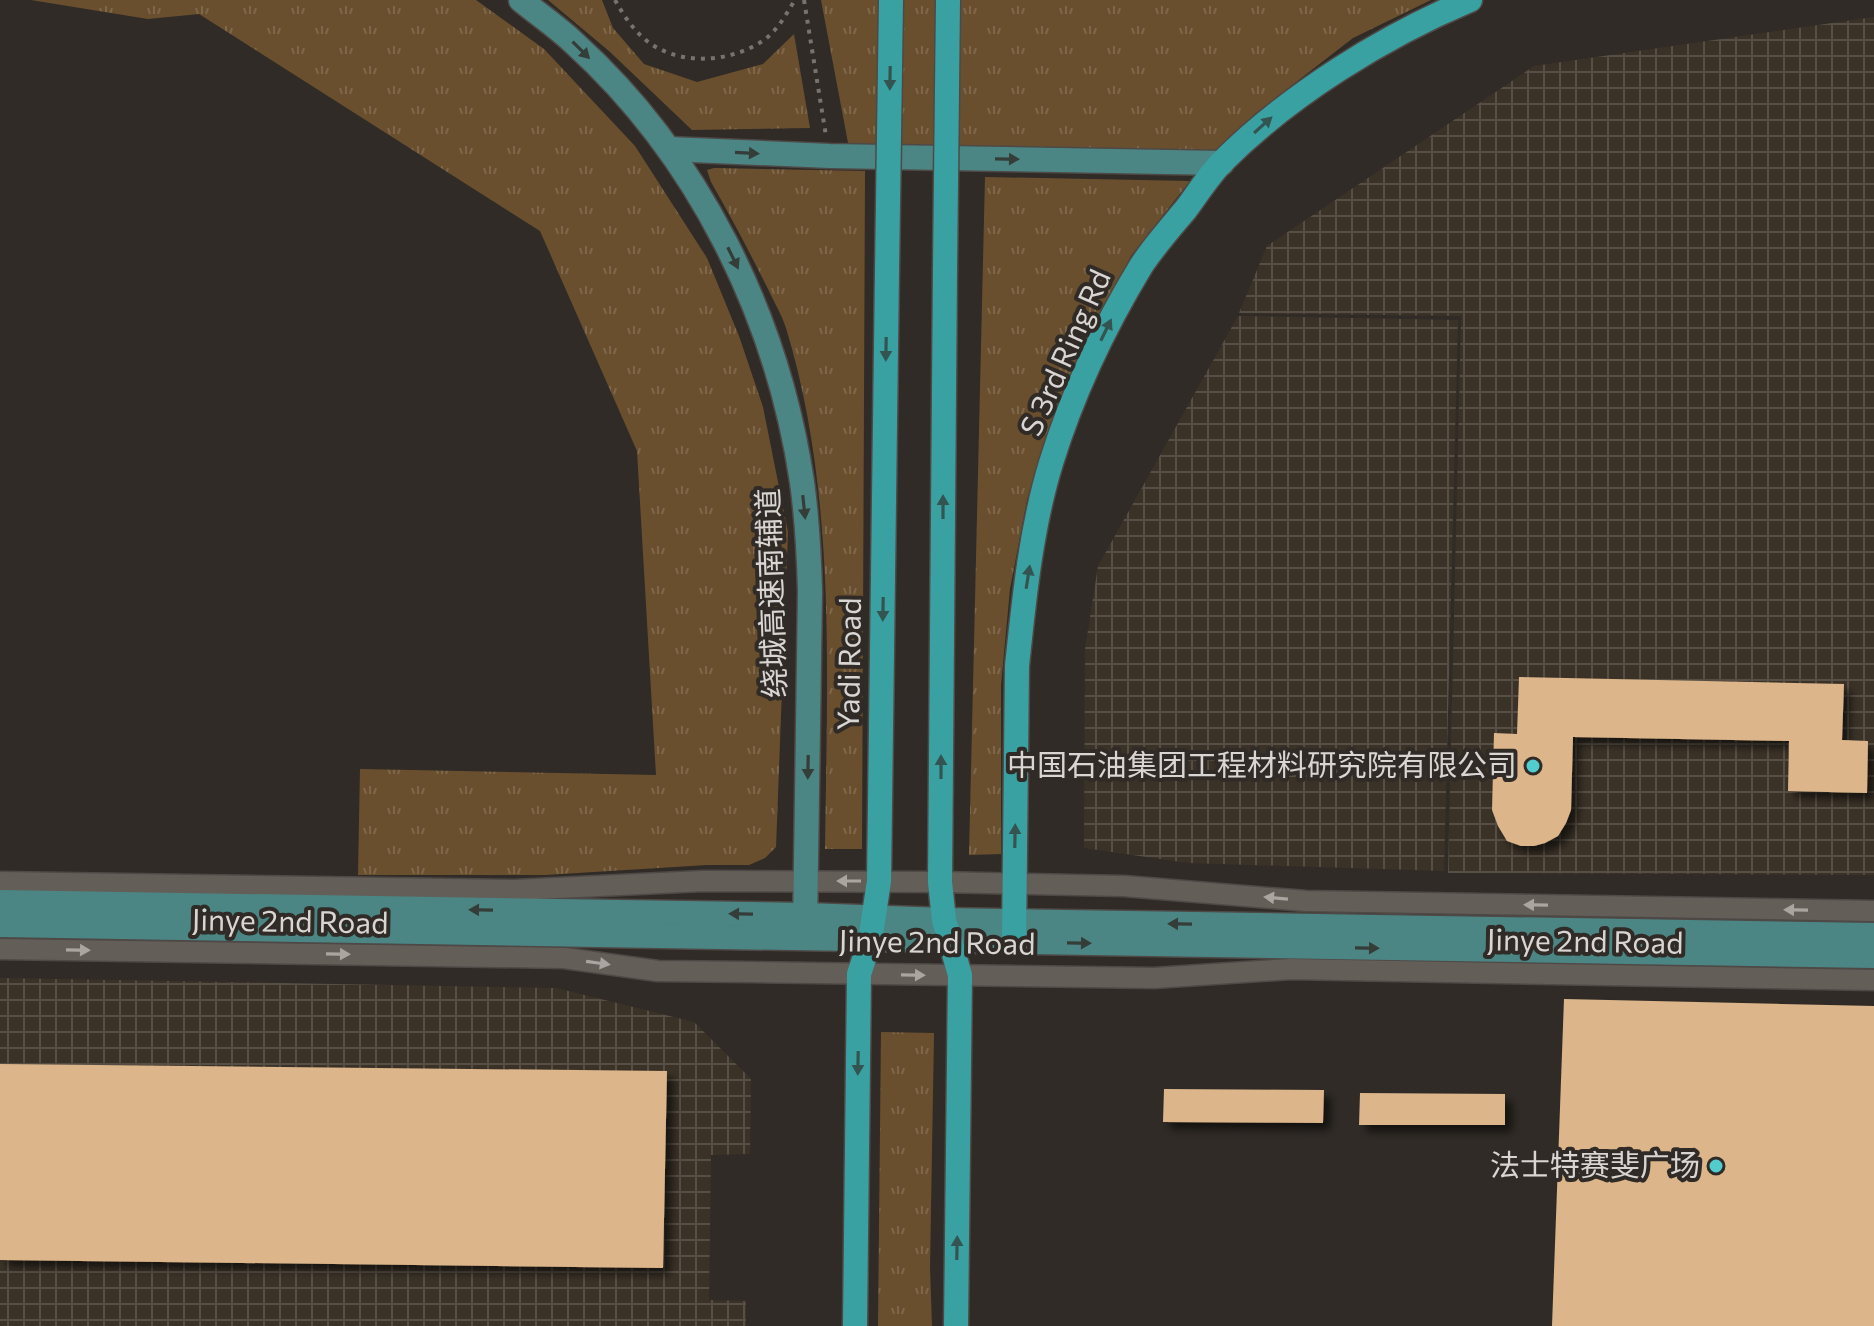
<svg xmlns="http://www.w3.org/2000/svg" width="1874" height="1326" font-family="Commissioner,'Noto Sans SC',sans-serif">
	<style>
		.industrial { fill: url(#industrial-grid) }
		.grass { fill: url(#grass-tufts) }
		.building { fill: #dcb58a; filter: url(#shadow) }
		.lines { fill: none; stroke-linecap: round; stroke-linejoin: round }
		.minor-casing { stroke: #4e4946; stroke-width: 23 }
		.major-casing { stroke: #4e4946; stroke-width: 27 }
		.highway-casing { stroke: #4e4946; stroke-width: 27 }
		.path { stroke: #77736f; stroke-width: 4; stroke-dasharray: 4 6; stroke-linecap: butt }
		.minor { stroke: #645e58; stroke-width: 20 }
		.major { stroke: #4b8685; stroke-width: 24 }
		.highway { stroke: #3aa1a3; stroke-width: 24 }
		.highway-bridge-casing { stroke: #4e4946; stroke-width: 27; stroke-linecap: butt }
		.highway-bridge { stroke: #3aa1a3; stroke-width: 24 }
		.oneway { fill: #353d39 }
		.oneway2 { fill: #345452 }
		.oneway3 { fill: #aaa5a1 }
		.poi-dot { fill: #52cdce; stroke: #302b26; stroke-width: 3 }
		.labels { text-anchor: middle; stroke-width: 8; stroke-linejoin: round; paint-order: stroke }
		.street-label { font-size: 30px; fill: #d8d5d2; stroke: #302b26 }
		.poi-label { font-size: 30px; fill: #d8d5d2; stroke: #302b26; text-anchor: end }
	</style>
	<defs>
		<pattern id="industrial-grid" width="8" height="8" patternUnits="userSpaceOnUse" patternTransform="scale(2)"><rect width="8" height="8" fill="#3b3227"/><path d="M0 4h8M4 0v8" fill="none" stroke="#574f45"/></pattern>
		<pattern id="grass-tufts" width="24" height="20" patternUnits="userSpaceOnUse" patternTransform="scale(2)"><rect width="24" height="20" fill="#6a4f2e"/><path d="M3 7l-1-3M5 7V3M7 7l1-3M15 17l-1-3M17 17v-4M19 17l1-3" fill="none" stroke="#7f674b"/></pattern>
		<filter id="shadow"><feDropShadow dx="7" dy="7" stdDeviation="4" flood-color="#0009"/></filter>
	</defs>
	<rect width="100%" height="100%" fill="#302b26"/>
	<!-- industrial -->
	<g class="industrial">
		<polygon points="1874,17 1874,875 1448,873 1461,316 1239,313 1267,246 1534,66"/>
		<polygon points="1238,316 1458,320 1444,871 1188,863 1084,848 1085,649 1098,566"/>
		<polygon points="0,978 556,988 694,1022 751,1079 750,1154 711,1155 709,1300 746,1301 746,1326 0,1326"/>
	</g>
	<!-- grass -->
	<g class="grass">
		<polygon points="31,0 476,0 544,49 635,146 707,258 739,336 763,407 788,532 776,847 765,858 749,865 707,865 545,875 358,875 360,769 656,775 637,451 540,231 199,14 148,19"/>
		<polygon points="548,0 602,0 613,28 644,64 697,82 763,64 794,34 810,128 692,130 609,51"/>
		<polygon points="821,0 1431,0 1353,38 1256,113 1217,152 849,148"/>
		<path d="M 714,168 L 865,171 L 862,849 L 825,849 C 827,676 837,495 786,328 C 782,315 774,302 768,289 C 750,253 731,217 711,182 L 707,170 Z"/>
		<polygon points="985,177 1190,181 1131,256 1084,346 1051,422 1027,500 1010,589 1001,685 1001,854 969,855"/>
		<polygon points="881,1032 934,1033 930,1267 932,1326 878,1326"/>
	</g>
	<!-- building -->
	<g class="building">
		<polygon points="1519,677 1844,684 1842,740 1868,741 1867,793 1788,791 1789,741 1573,737 1571,810 1566,823 1558,836 1545,843 1534,846 1521,846 1507,841 1498,826 1492,810 1494,733 1517,734"/>
		<polygon points="1564,999 1874,1006 1874,1326 1552,1326"/>
		<polygon points="0,1064 667,1071 663,1268 0,1260"/>
		<polygon points="1164,1089 1324,1090 1323,1123 1163,1122"/>
		<polygon points="1360,1093 1505,1094 1505,1125 1359,1125"/>
	</g>
	<g class="lines">
		<defs>
			<g id="minor">
				<polyline points="0,882 515,890 703,881 940,882 1124,886 1306,901 1874,911"/>
				<polyline points="0,949 564,958 658,971 750,972 1154,978 1291,969 1874,980"/>
			</g>
			<g id="major">
				<path d="M 521,0 C 538,14 557,27 573,42 C 698,155 777,315 802,482 C 807,518 809,554 810,591 L 805,930"/>
				<polyline points="669,149 830,156 1222,163"/>
				<polyline points="0,902 806,915 944,920 1874,935"/>
				<polyline points="0,925 1874,956"/>
			</g>
			<g id="highway">
				<polyline points="945,270 940,882 944,920 960,975 956,1326"/>
				<path d="M 1014,942 L 1017,666 C 1024,599 1031,528 1051,463 C 1072,395 1104,327 1141,266 C 1154,246 1171,227 1186,209 C 1198,193 1209,175 1223,161 C 1289,95 1384,36 1470,0"/>
				<polyline points="855,1326 859,974 870,941 879,881 887,271"/>
			</g>
		</defs>
		<!-- minor casing -->
		<use href="#minor" class="minor-casing"/>
		<!-- major casing -->
		<use href="#major" class="major-casing"/>
		<!-- highway casing -->
		<use href="#highway" class="highway-casing"/>
		<!-- path -->
		<g class="path">
			<path d="M 615,0 C 624,16 635,33 651,44 C 684,66 732,62 764,40 C 778,30 786,14 795,0"/>
			<polyline points="804,0 826,136"/>
		</g>
		<!-- minor -->
		<use href="#minor" class="minor"/>
		<!-- major -->
		<use href="#major" class="major"/>
		<!-- highway -->
		<use href="#highway" class="highway"/>
		<defs>
			<g id="highway-bridge">
				<polyline points="945,270 948,0"/>
				<polyline points="887,271 891,0"/>
			</g>
		</defs>
		<!-- highway-bridge casing -->
		<use href="#highway-bridge" class="highway-bridge-casing"/>
		<!-- highway-bridge -->
		<use href="#highway-bridge" class="highway-bridge"/>
	</g>
	<!-- one-way arrows -->
	<defs><path id="oneway-solid" d="M-6-.8H1V-3.2L6.5 0L1 3.2V.8H-6Z" transform="scale(2)"/></defs>
	<g class="oneway">
		<use href="#oneway-solid" transform="translate(581 50) rotate(45)"/>
		<use href="#oneway-solid" transform="translate(747 153) rotate(3)"/>
		<use href="#oneway-solid" transform="translate(1007 159) rotate(1)"/>
		<use href="#oneway-solid" transform="translate(733 258) rotate(64)"/>
		<use href="#oneway-solid" transform="translate(804 507) rotate(84)"/>
		<use href="#oneway-solid" transform="translate(808 767) rotate(91)"/>
		<use href="#oneway-solid" transform="translate(481 910) rotate(-179)"/>
		<use href="#oneway-solid" transform="translate(741 914) rotate(-179)"/>
		<use href="#oneway-solid" transform="translate(1180 924) rotate(-179)"/>
		<use href="#oneway-solid" transform="translate(1079 943) rotate(1)"/>
		<use href="#oneway-solid" transform="translate(1367 948) rotate(1)"/>
	</g>
	<g class="oneway2">
		<use href="#oneway-solid" transform="translate(890 78) rotate(91)"/>
		<use href="#oneway-solid" transform="translate(1263 125) rotate(-42)"/>
		<use href="#oneway-solid" transform="translate(1106 330) rotate(-64)"/>
		<use href="#oneway-solid" transform="translate(886 349) rotate(91)"/>
		<use href="#oneway-solid" transform="translate(943 507) rotate(-90)"/>
		<use href="#oneway-solid" transform="translate(1028 577) rotate(-81)"/>
		<use href="#oneway-solid" transform="translate(883 609) rotate(91)"/>
		<use href="#oneway-solid" transform="translate(941 767) rotate(-90)"/>
		<use href="#oneway-solid" transform="translate(1015 836) rotate(-89)"/>
		<use href="#oneway-solid" transform="translate(858 1063) rotate(91)"/>
		<use href="#oneway-solid" transform="translate(957 1248) rotate(-89)"/>
	</g>
	<g class="oneway3">
		<use href="#oneway-solid" transform="translate(849 881) rotate(-180)"/>
		<use href="#oneway-solid" transform="translate(1276 898) rotate(-175)"/>
		<use href="#oneway-solid" transform="translate(1536 905) rotate(-179)"/>
		<use href="#oneway-solid" transform="translate(1796 910) rotate(-179)"/>
		<use href="#oneway-solid" transform="translate(78 950) rotate(1)"/>
		<use href="#oneway-solid" transform="translate(338 954) rotate(1)"/>
		<use href="#oneway-solid" transform="translate(598 963) rotate(8)"/>
		<use href="#oneway-solid" transform="translate(913 975) rotate(1)"/>
	</g>
	<!-- markers -->
	<g class="poi-dot">
		<circle cx="1533" cy="766" r="8"/>
		<circle cx="1716" cy="1166" r="8"/>
	</g>
	<g class="labels">
		<!-- street labels -->
		<g class="street-label">
			<text transform="translate(1066 353) rotate(-66)" y="10">S 3rd Ring Rd</text>
			<text transform="translate(772 593) rotate(-92)" y="10">绕城高速南辅道</text>
			<text transform="translate(850 664) rotate(-89)" y="10">Yadi Road</text>
			<text transform="translate(290 922) rotate(1)" y="10">Jinye 2nd Road</text>
			<text transform="translate(1585 942) rotate(1)" y="10">Jinye 2nd Road</text>
			<text transform="translate(937 943) rotate(1)" y="10">Jinye 2nd Road</text>
		</g>
		<!-- poi labels -->
		<g class="poi-label">
			<text x="1517" y="776">中国石油集团工程材料研究院有限公司</text>
			<text x="1700" y="1176">法士特赛斐广场</text>
		</g>
	</g>
</svg>
